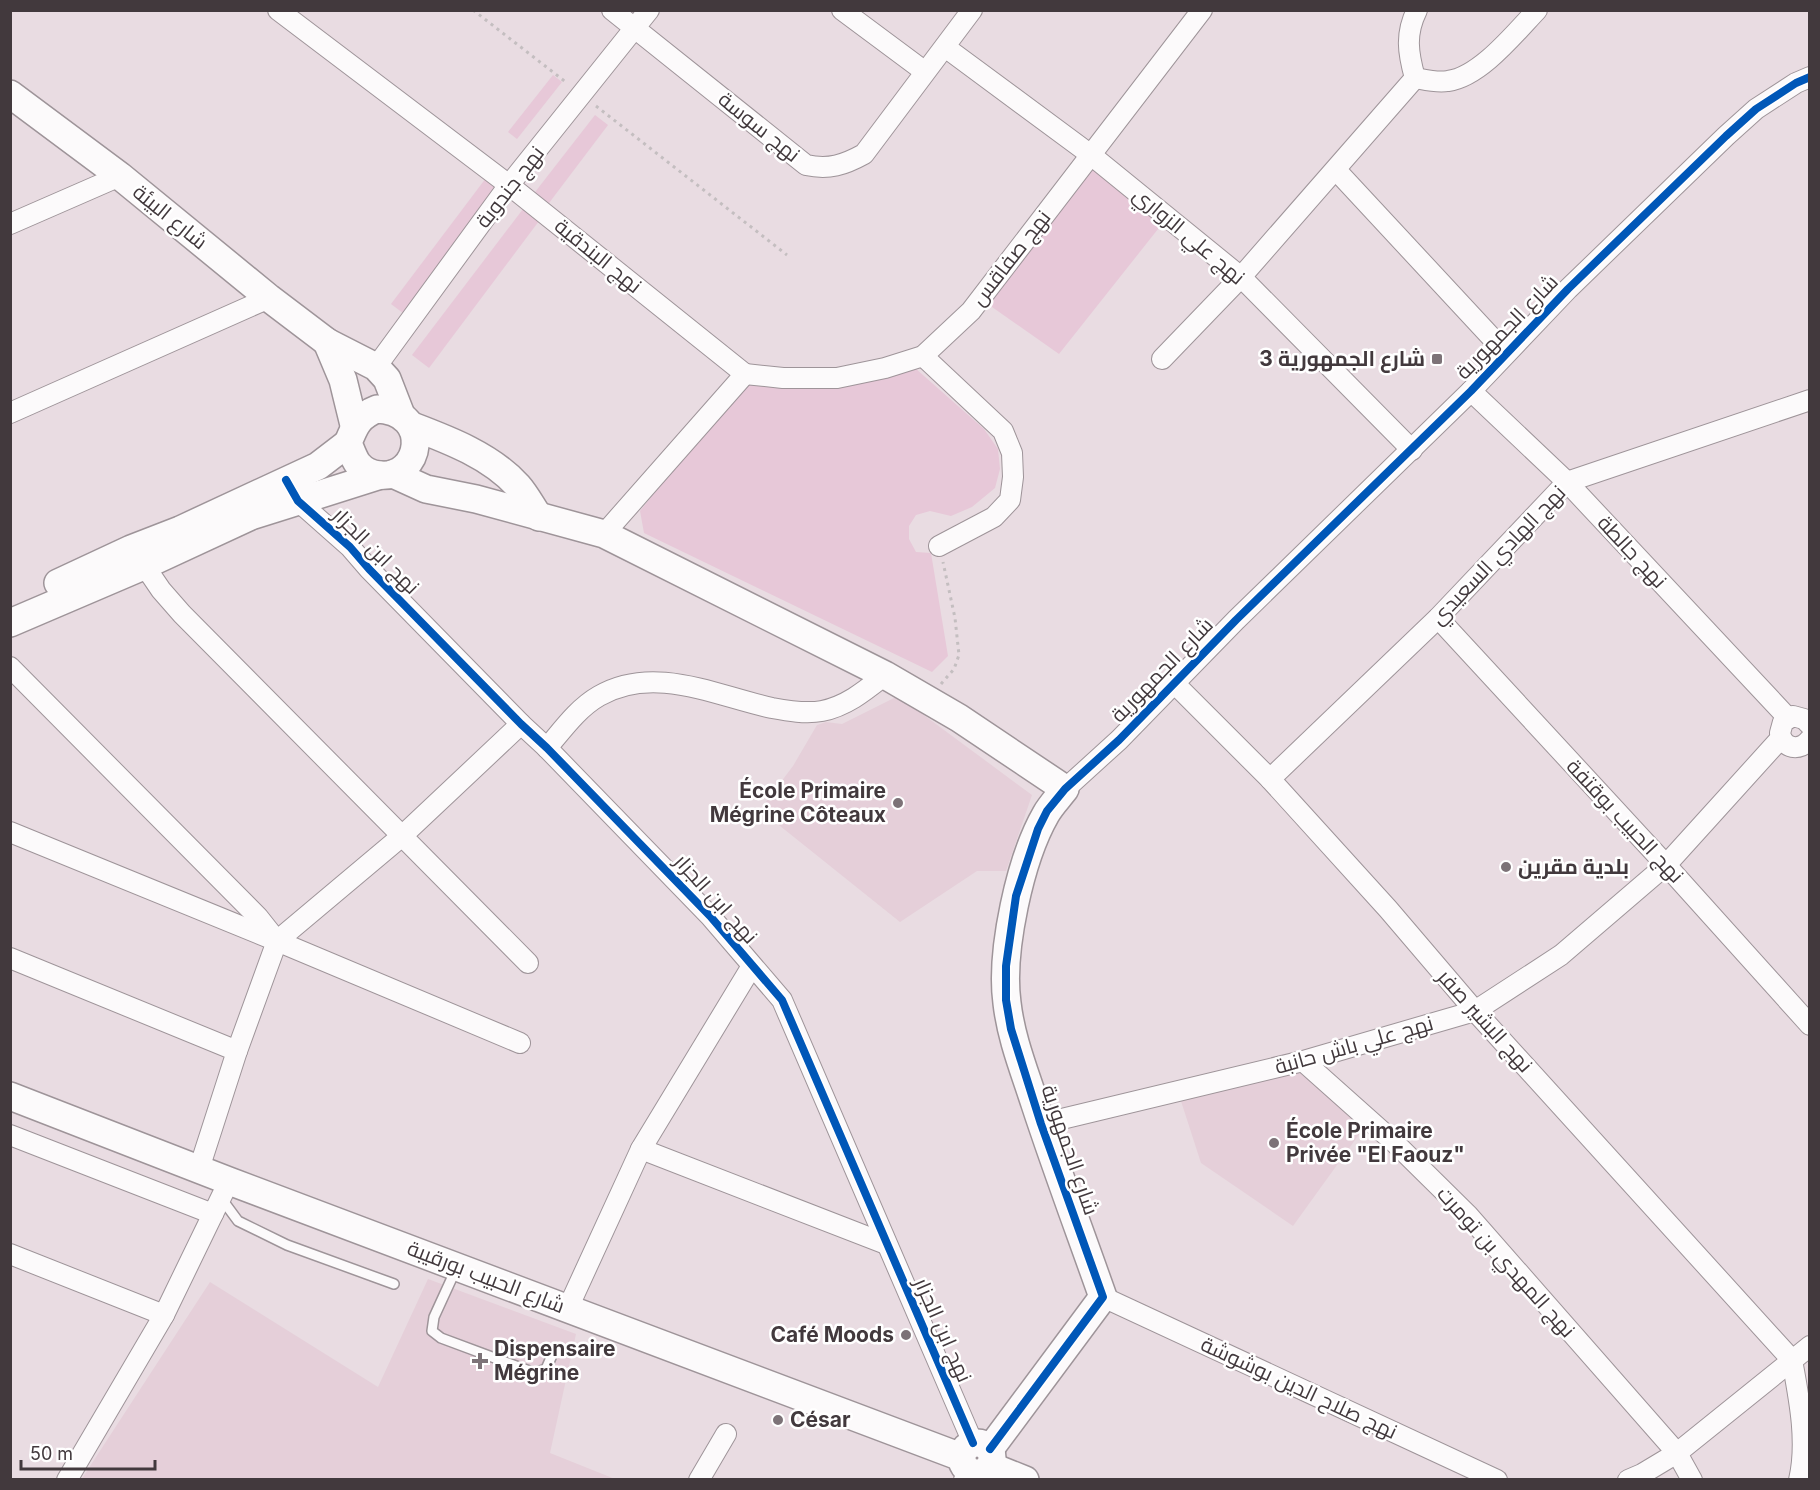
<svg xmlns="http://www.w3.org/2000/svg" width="1820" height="1490" font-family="Inter,Cairo,sans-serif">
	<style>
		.built { fill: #e5cfd9 }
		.green { fill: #e7c8d8 }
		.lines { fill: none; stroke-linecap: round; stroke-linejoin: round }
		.lane-casing { stroke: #9e9499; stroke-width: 12 }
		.street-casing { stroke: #9e9499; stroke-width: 22 }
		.secondary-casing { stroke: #9e9499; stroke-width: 30 }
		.path { stroke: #c4bec0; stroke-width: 3; stroke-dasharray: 3 4.5; stroke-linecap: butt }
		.lane { stroke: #fcfafb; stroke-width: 9 }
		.street { stroke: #fcfafb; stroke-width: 20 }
		.secondary { stroke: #fcfafb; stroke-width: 27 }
		.cycleway-casing { stroke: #fff; stroke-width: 11 }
		.cycleway { stroke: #0057b8; stroke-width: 8 }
		.poi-dot { fill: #7c7277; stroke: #fff; stroke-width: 2 }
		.labels { text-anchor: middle; stroke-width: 5; stroke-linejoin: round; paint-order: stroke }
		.street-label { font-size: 21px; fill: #42393d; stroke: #fff }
		.poi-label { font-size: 21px; font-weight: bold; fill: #42393d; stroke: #fff; text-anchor: start }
	</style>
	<rect width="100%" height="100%" fill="#e9dce2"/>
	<!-- built -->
	<g class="built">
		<polygon points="898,696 1032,795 1006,871 977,871 900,922 760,810 793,766 817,725 826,722 842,724"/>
		<polygon points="1296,1071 1308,1072 1368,1122 1293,1226 1201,1163 1180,1098"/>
		<polygon points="428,1279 576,1334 550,1453 615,1479 81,1480 210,1282 378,1387"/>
	</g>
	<!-- green -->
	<g class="green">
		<polygon points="553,75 562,82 517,139 508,132"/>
		<polygon points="595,115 608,125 546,207 532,196"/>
		<polygon points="1097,169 1162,224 1059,354 982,300 1084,170"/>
		<polygon points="486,178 498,187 403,313 391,304"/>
		<polygon points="526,205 542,217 429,368 412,355"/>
		<polygon points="915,368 984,429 998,449 1000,469 995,488 972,507 951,516 930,511 916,515 909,526 909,539 916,552 931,553 948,656 932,672 644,533 640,511 730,398 752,383"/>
	</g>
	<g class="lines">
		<defs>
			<g id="lane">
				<polyline points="221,1198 238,1221 287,1245 394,1284"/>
				<polyline points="456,1269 434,1317 432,1331 441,1338 535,1373 546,1369 553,1353"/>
			</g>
			<g id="street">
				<polyline points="278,10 509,185 745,374"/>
				<path d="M 612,10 L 806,165 C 829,170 844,165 864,154 L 972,10"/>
				<polyline points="842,10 924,71"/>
				<polyline points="945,47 1091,155 1241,277 1412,450"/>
				<path d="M 1415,78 C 1426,80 1437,83 1448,81 C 1480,77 1515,33 1537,10"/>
				<path d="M 1415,78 C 1408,53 1405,34 1417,10"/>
				<polyline points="1336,170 1506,353"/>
				<polyline points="10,224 120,176"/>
				<polyline points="923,356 1003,431 1012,453 1013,477 1010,500 994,517 939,546"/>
				<polyline points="1162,359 1241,277 1415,78"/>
				<polyline points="376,367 509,185 649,10"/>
				<polyline points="745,374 783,378 837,378 885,368 923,356 971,311 1202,10"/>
				<polyline points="1471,391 1567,482 1788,718"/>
				<polyline points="10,413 269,298"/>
				<polyline points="293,492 298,501 350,547 369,569 521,724 547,748 710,916 782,1000 973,1443"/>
				<polyline points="604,534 745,374"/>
				<polyline points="144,565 161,590 182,614 528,963"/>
				<polyline points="1438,618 1666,865 1810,1025"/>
				<polyline points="10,667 258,917 277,941 520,1043"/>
				<path d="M 1175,684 L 1270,779 L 1388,909 L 1475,1011 L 1792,1360 C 1799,1398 1808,1442 1799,1480"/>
				<path d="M 1810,725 L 1804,719 L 1793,716 L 1783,722 L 1780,733 C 1783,749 1800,752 1810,739"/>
				<path d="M 547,748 C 563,729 578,708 599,696 C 654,664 716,696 772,708 C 788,711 806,714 822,711 C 847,706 866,690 885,675"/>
				<polyline points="1270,779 1438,618 1567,482 1810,400"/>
				<polyline points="1065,789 1119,740 1236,620 1471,391 1568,289 1726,136 1756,109 1796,83 1810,77"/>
				<polyline points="10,832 277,941 237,1051"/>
				<polyline points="277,941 402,836 521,724"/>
				<polyline points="10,958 237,1051 199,1169"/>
				<polyline points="1303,1061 1395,1143 1468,1215 1677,1453 1692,1480"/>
				<polyline points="1041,1124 1303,1061 1475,1011 1561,955 1666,865 1781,738"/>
				<polyline points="10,1135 213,1214"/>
				<polyline points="641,1149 886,1244"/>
				<polyline points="10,1254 164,1315"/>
				<polyline points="1103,1297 1497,1480"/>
				<polyline points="568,1308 641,1149 752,966"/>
				<polyline points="67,1480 164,1315 229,1181"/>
				<polyline points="699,1480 726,1434"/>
				<polyline points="964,1480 969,1471"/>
				<polyline points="1628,1480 1642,1474 1677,1453 1810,1346"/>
			</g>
			<g id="secondary">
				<polyline points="10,94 120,176 269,298 327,342 376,367 387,379 401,415"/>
				<polyline points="327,342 343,380 354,425"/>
				<path d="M 377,409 C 434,412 421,480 379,475 C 371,474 363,470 358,464 C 354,459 351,450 348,443 C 355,425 359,416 377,409 Z"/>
				<path d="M 412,426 C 449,440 491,456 518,486 C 526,495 532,507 539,517"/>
				<path d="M 393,474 L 426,489 L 476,499 L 604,534 L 885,675 L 959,718 L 1065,789 C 1059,797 1051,805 1046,814 C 1020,859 1000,952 1007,1003 C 1011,1038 1024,1070 1035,1104 C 1056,1168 1080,1232 1103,1297 L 990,1449"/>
				<polyline points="58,583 131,549 180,530 318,466 348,443"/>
				<polyline points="10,623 141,567 251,516 381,475"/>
				<polyline points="10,1096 229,1181 961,1457"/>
				<circle cx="977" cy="1458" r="15"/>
				<polyline points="990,1466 1025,1480"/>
			</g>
		</defs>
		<!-- lane casing -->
		<use href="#lane" class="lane-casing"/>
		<!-- street casing -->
		<use href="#street" class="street-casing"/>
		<!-- secondary casing -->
		<use href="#secondary" class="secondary-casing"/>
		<!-- path -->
		<g class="path">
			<polyline points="473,10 567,83"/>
			<polyline points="596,106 787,255"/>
			<polyline points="941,684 954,669 959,655 955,618 943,562"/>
		</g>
		<!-- lane -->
		<use href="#lane" class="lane"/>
		<!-- street -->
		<use href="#street" class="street"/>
		<!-- secondary -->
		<use href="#secondary" class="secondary"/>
		<defs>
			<g id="cycleway">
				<polyline points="286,480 298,501 350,547 369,569 521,724 547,748 710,916 782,1000 973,1443"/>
				<polyline points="990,1449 1103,1297 1041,1124 1011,1029 1006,1000 1006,966 1016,896 1038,829 1047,811 1065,789 1119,740 1236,620 1471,391 1568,289 1726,136 1756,109 1796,83 1810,77"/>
			</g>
		</defs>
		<!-- cycleway casing -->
		<use href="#cycleway" class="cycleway-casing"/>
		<!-- cycleway -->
		<use href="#cycleway" class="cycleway"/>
	</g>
	<!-- markers -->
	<g class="poi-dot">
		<rect x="1431" y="353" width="12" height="12" rx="3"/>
		<circle cx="898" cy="803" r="6"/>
		<circle cx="1506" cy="867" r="6"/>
		<circle cx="1274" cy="1143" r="6"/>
		<circle cx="906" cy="1335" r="6"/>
		<path d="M477 1352h6v6h6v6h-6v6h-6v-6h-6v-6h6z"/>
		<circle cx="778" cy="1420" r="6"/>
	</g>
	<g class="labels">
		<!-- street labels -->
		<g class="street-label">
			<text transform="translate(759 127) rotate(39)" y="7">نهج سوسة</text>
			<text transform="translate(510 187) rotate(-52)" y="7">نهج جندوبة</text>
			<text transform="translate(170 217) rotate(39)" y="7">شارع البيئة</text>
			<text transform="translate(1189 236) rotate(40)" y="7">نهج علي الزواري</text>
			<text transform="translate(598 256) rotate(39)" y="7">نهج البندقية</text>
			<text transform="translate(1011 258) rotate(-52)" y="7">نهج صفاقس</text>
			<text transform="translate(1507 327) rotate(-46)" y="7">شارع الجمهورية</text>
			<text transform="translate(376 551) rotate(45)" y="7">نهج ابن الجزار</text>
			<text transform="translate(1632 552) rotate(47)" y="7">نهج جالطة</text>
			<text transform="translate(1498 555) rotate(-46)" y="7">نهج الهادي السعيدي</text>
			<text transform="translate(1162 670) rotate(-46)" y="7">شارع الجمهورية</text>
			<text transform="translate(1625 821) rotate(47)" y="7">نهج الحبيب بوقتفة</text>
			<text transform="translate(716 899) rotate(48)" y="7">نهج ابن الجزار</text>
			<text transform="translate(1485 1021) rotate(48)" y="7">نهج البشير صفر</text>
			<text transform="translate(1354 1045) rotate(-16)" y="7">نهج علي باش حانبة</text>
			<text transform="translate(1070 1150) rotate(71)" y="7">شارع الجمهورية</text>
			<text transform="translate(1506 1262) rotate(48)" y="7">نهج المهدي بن تومرت</text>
			<text transform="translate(486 1277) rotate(21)" y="7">شارع الحبيب بورقيبة</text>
			<text transform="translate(943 1330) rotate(66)" y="7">نهج ابن الجزار</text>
			<text transform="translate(1299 1388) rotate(25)" y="7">نهج صلاح الدين بوشوشة</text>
		</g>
		<!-- poi labels -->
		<g class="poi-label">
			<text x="1425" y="366" text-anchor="end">شارع الجمهورية 3</text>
			<text x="886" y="798" text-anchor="end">École Primaire<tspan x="886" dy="24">Mégrine Côteaux</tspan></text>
			<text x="1518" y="874">بلدية مقرين</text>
			<text x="1286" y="1138">École Primaire<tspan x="1286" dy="24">Privée "El Faouz"</tspan></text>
			<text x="894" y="1342" text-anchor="end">Café Moods</text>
			<text x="494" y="1356">Dispensaire<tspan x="494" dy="24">Mégrine</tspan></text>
			<text x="790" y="1427">César</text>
		</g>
	</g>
	<!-- border -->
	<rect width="1820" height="1490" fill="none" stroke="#42393d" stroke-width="24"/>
	<!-- scale -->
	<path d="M21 1460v9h134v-9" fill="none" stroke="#42393d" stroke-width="3"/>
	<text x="30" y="1460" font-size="18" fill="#42393d" stroke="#ffffff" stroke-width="4.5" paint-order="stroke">50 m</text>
</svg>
